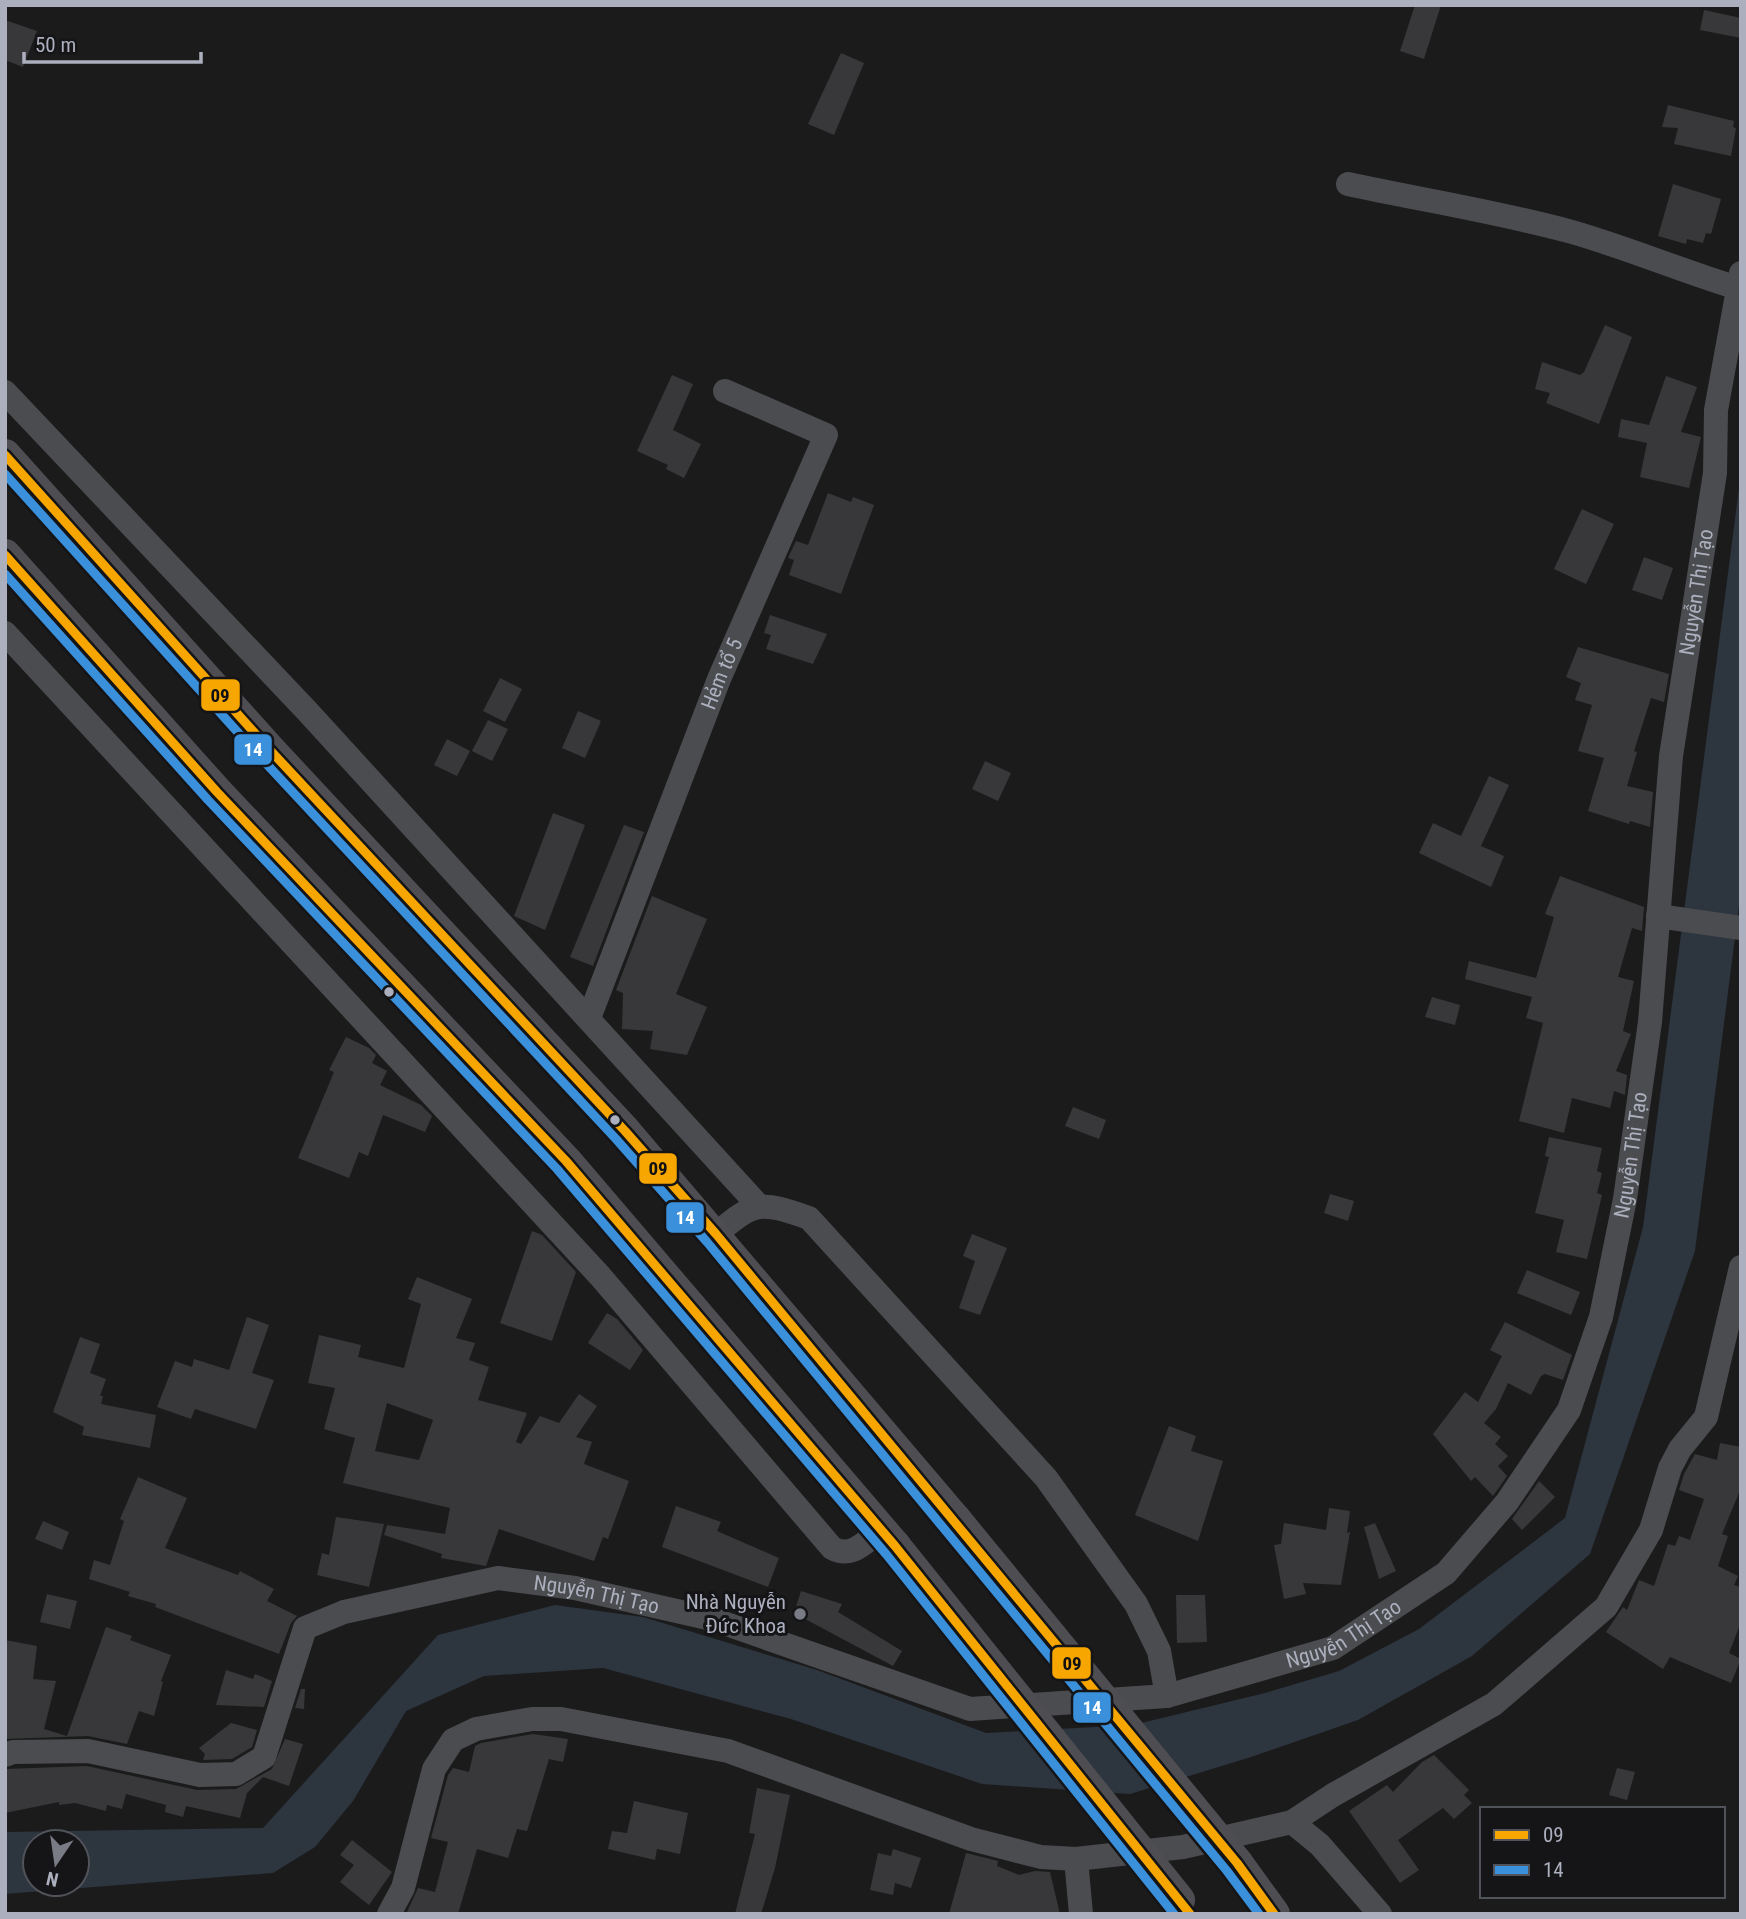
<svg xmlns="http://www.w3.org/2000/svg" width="1746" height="1919" font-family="'Roboto Condensed',sans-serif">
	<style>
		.water { fill: #2d353f; fill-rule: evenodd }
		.building { fill: #38383a; fill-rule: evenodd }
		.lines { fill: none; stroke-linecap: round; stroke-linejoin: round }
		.minor { stroke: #4b4c4f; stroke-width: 24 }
		.major { stroke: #4e4e52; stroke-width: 32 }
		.major-bridge { stroke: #4e4e52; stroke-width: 32 }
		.bus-1-casing { stroke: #151518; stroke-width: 14 }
		.bus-2-casing { stroke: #151518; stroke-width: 14 }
		.bus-1 { stroke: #f7a600; stroke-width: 9 }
		.bus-2 { stroke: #3a90db; stroke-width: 9 }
		.bus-dot { fill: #acafbd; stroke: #151518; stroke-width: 2.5 }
		.poi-dot { fill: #797b85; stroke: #151518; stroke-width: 2.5 }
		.labels { text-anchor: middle; stroke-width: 6; stroke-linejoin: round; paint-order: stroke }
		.street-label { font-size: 21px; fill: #acafbd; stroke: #151518 }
		.poi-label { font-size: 21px; fill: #acafbd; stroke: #151518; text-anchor: end }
		.line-badge { stroke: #151518; stroke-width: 2.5 }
		.badge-label { font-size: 19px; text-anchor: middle; font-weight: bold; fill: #fff }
		.pale-badge-label { font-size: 19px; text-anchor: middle; font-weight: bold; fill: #111 }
	</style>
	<rect width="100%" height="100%" fill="#1b1b1c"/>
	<!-- water -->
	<path class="water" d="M 1741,473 L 1741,890 L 1695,1251 L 1590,1554 L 1472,1656 L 1358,1720 L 1248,1758 L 1130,1794 L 982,1784 L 791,1719 L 603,1668 L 484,1676 L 406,1711 L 353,1801 L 315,1847 L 273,1873 L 5,1894 L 5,1832 L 263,1828 L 438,1635 L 555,1605 L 643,1617 L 817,1670 L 986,1733 L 1133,1725 L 1265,1693 L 1339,1671 L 1419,1629 L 1565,1518 L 1643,1227 ZM 35,1842 L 77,1842 L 77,1884 L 35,1884 Z"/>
	<!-- building -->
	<g class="building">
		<polygon points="1415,5 1441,5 1424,59 1400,51"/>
		<polygon points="1704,10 1741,18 1741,38 1700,30"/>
		<polygon points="5,20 37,31 23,67 5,60"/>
		<polygon points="841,53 864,63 834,135 808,124"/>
		<polygon points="1668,105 1734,121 1733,127 1736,128 1731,156 1674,144 1678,128 1662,127"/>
		<polygon points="1673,184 1721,199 1711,234 1706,233 1703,243 1687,239 1686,244 1658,236"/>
		<polygon points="1605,325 1632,337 1599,424 1546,403 1550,393 1535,389 1542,362 1580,375 1584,372"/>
		<polygon points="672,375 693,384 673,430 701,444 684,478 666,469 668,465 637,451"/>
		<polygon points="1666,376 1697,387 1681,432 1701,437 1689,488 1640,477 1647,443 1618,437 1621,419 1649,425"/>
		<polygon points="828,493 851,502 853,497 874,505 841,594 789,575 794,560 788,558 796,541 808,545"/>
		<polygon points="1582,509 1614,524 1586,584 1554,569"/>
		<polygon points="1644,557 1673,568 1662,600 1632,590"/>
		<polygon points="770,615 827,634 813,664 766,649 771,635 764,633"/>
		<polygon points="1578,647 1669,674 1664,702 1651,698 1634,751 1637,752 1627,786 1653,792 1650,827 1630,821 1629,824 1588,811 1604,758 1578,751 1592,705 1575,700 1581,683 1566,677"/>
		<polygon points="500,678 522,689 505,722 483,711"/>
		<polygon points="578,711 601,721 585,758 562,748"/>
		<polygon points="488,720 508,729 492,761 472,751"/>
		<polygon points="447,739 470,751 457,776 434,765"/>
		<polygon points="985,761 1011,773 998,801 972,789"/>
		<polygon points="1489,776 1509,785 1481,846 1504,856 1491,887 1419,853 1433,823 1461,836"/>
		<polygon points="553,813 585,825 545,930 514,916"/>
		<polygon points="624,825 644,832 593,966 570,957"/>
		<polygon points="1560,876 1644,907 1642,931 1632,928 1618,977 1634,981 1623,1031 1631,1034 1616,1071 1627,1075 1625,1095 1614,1091 1610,1108 1572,1098 1564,1133 1519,1121 1543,1023 1526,1018 1532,997 1465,979 1469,961 1536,978 1554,917 1545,914"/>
		<polygon points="652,896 707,919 676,994 707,1007 687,1055 650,1049 653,1031 622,1029 623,993 616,990"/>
		<polygon points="1432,997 1460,1005 1455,1025 1425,1017"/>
		<polygon points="346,1037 369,1048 376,1055 372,1063 387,1071 380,1085 421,1105 432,1116 425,1132 383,1115 368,1156 359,1152 349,1178 298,1158 334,1072 329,1070"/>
		<polygon points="1073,1107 1106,1120 1099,1139 1065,1126"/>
		<polygon points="1549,1137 1602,1148 1597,1171 1602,1173 1597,1193 1602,1195 1587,1259 1556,1252 1564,1220 1535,1213 1549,1157 1545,1156"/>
		<polygon points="1330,1194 1354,1201 1348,1221 1324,1213"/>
		<polygon points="532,1231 542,1235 576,1272 552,1341 500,1323"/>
		<polygon points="972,1234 1007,1248 980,1315 959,1308 975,1261 963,1256"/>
		<polygon points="1527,1270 1580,1292 1571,1315 1517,1293"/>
		<path d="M 417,1277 L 472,1299 L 456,1338 L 475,1343 L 469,1360 L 489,1367 L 478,1400 L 527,1413 L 516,1442 L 521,1444 L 540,1416 L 559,1423 L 579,1394 L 597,1406 L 576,1437 L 592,1442 L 584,1464 L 629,1481 L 608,1539 L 603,1537 L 594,1561 L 499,1529 L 486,1566 L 441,1558 L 442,1554 L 384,1535 L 387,1525 L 445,1534 L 450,1508 L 343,1483 L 355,1438 L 324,1429 L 335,1388 L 308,1383 L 319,1335 L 361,1345 L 358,1357 L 404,1368 L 421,1304 L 408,1299 ZM 387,1403 L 433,1420 L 419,1460 L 375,1451 Z"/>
		<polygon points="607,1313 617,1319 643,1350 630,1370 588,1343"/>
		<polygon points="247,1317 269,1325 252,1373 274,1380 256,1429 195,1409 191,1419 157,1407 175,1361 192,1367 194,1359 229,1370"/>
		<polygon points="1505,1322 1572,1355 1563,1380 1545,1374 1541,1376 1531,1395 1508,1383 1496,1409 1484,1423 1501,1437 1495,1444 1508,1456 1498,1466 1507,1476 1493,1496 1475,1477 1471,1481 1433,1434 1465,1392 1478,1402 1502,1356 1490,1350"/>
		<polygon points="80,1337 100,1344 90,1373 106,1379 100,1396 103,1396 101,1404 156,1415 150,1448 82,1435 84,1427 53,1412"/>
		<polygon points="1169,1426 1196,1436 1191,1451 1223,1461 1198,1541 1135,1515"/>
		<polygon points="1720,1443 1741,1447 1741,1488 1722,1534 1728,1536 1718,1566 1738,1576 1734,1585 1741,1587 1741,1622 1729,1653 1741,1659 1731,1683 1670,1657 1663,1669 1606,1632 1623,1607 1627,1610 1639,1580 1654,1586 1668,1544 1675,1546 1679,1536 1690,1540 1704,1499 1679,1490 1684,1474 1695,1454 1717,1460"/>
		<polygon points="138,1477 187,1498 165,1548 238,1575 240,1571 274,1589 267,1601 297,1616 291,1623 279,1654 155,1607 156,1604 128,1596 130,1592 89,1579 94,1560 110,1565 124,1521 120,1519"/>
		<polygon points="1539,1481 1555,1497 1522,1530 1512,1519"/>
		<polygon points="676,1506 721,1522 717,1531 779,1558 768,1587 662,1547"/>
		<polygon points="1329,1508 1350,1511 1347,1533 1350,1532 1341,1585 1303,1583 1306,1594 1284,1599 1274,1545 1281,1544 1284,1523 1326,1530"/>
		<polygon points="336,1517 384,1524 369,1587 317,1575 322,1553 329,1555"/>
		<polygon points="43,1521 69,1532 62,1550 35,1539"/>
		<polygon points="1375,1523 1396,1571 1379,1579 1364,1527"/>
		<polygon points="801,1591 842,1604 838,1612 902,1651 893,1666 794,1613"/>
		<polygon points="47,1594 77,1601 70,1629 40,1622"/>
		<polygon points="1176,1595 1205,1595 1207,1642 1177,1643"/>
		<polygon points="106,1627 132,1636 130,1640 171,1655 161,1681 163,1682 154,1716 139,1711 127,1744 88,1736 5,1739 5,1640 37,1646 33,1679 56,1681 44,1729 67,1736"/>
		<polygon points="226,1670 253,1679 255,1674 272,1681 264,1707 216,1705"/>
		<polygon points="301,1689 305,1689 304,1709 295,1708"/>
		<polygon points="231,1723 257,1730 252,1747 232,1759 203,1760 205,1754 199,1748"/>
		<polygon points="533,1734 568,1739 563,1762 549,1759 527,1831 517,1829 508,1858 477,1849 458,1914 406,1914 418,1888 435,1892 448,1842 431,1838 448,1775 453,1768 469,1772 475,1746 481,1743"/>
		<polygon points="285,1739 303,1744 289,1786 263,1777 247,1793 240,1818 186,1806 183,1817 165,1812 166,1805 126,1794 122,1809 107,1805 106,1811 75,1803 59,1805 59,1802 5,1813 5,1769 87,1766 197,1790 236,1789 272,1769"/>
		<polygon points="1434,1755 1469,1790 1464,1795 1472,1803 1454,1819 1443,1808 1398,1840 1419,1870 1400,1883 1349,1811 1387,1785 1393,1792 1422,1762"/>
		<polygon points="1617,1768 1635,1772 1627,1800 1609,1795"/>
		<polygon points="757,1788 790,1795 775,1868 761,1914 735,1914 755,1834 749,1833"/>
		<polygon points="634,1801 688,1813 680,1854 657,1849 655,1860 608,1849 612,1831 627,1833"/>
		<polygon points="352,1840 392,1872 369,1905 340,1882 354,1865 340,1855"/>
		<polygon points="893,1849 921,1858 911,1888 895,1883 893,1895 870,1890 878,1853 891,1856"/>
		<polygon points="966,1853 998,1861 997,1866 1019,1875 1035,1871 1050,1872 1060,1914 949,1914"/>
	</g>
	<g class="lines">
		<!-- minor -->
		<g class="minor">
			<path d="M 1348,184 C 1422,200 1499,212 1572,232 C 1628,248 1682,271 1738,288"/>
			<polyline points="5,392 308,712 758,1205"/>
			<path d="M 5,633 L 600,1276 L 832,1548 C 852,1559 865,1542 881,1530"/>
			<polyline points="1658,916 1741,928"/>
			<path id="s1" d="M 589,1018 L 719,679 L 826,435 L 725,391"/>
			<path d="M 716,1234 C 755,1201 760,1201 809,1218 L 1046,1478 L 1136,1604 L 1159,1651 L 1167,1696"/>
			<path id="s2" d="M 5,1755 L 13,1752 L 88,1751 L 200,1775 L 236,1774 L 264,1757 L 305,1628 L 344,1612 L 498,1578 L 575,1588 L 712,1619 L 970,1709 L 1167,1696 L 1333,1648 L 1446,1573 L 1507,1502 L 1569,1410 L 1601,1317 L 1625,1199 L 1650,1022 L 1671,756 L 1715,473 L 1716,410 L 1741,273"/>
			<polyline points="1292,1822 1320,1845 1380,1914"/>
			<polyline points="1076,1859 1081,1914"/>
			<polyline points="389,1914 403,1888 434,1769 453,1740 476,1729 532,1719 561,1719 728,1751 971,1839 1041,1857 1076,1859 1183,1847 1292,1822 1333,1795 1494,1704 1606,1607 1651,1530 1670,1468 1680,1449 1706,1417 1741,1267"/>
		</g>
		<!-- major -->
		<g class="major">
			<polyline points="5,455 269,749 625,1131 955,1519"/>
			<polyline points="5,555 217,792 566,1161 895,1546"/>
			<polyline points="1237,1863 1274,1914"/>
		</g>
		<!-- major-bridge -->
		<g class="major-bridge">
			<polyline points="955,1519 1237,1863"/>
			<polyline points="895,1546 1179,1900"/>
		</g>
		<defs>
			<g id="bus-1">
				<polyline points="5,455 269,749 625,1131 716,1234 1237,1863 1274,1914"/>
				<polyline points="5,555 217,792 566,1161 895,1546 1190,1914"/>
			</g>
			<g id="bus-2">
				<polyline points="5,474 260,757 616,1139 707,1242 1227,1871 1259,1914"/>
				<polyline points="5,574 208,800 557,1169 886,1554 1174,1914"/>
			</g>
		</defs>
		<!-- bus-1 casing -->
		<use href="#bus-1" class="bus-1-casing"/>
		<!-- bus-2 casing -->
		<use href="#bus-2" class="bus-2-casing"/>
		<!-- bus-1 -->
		<use href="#bus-1" class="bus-1"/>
		<!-- bus-2 -->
		<use href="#bus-2" class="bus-2"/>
	</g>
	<!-- markers -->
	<g class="bus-dot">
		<circle cx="389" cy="992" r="6"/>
		<circle cx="615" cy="1120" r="6"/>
	</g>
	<circle class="poi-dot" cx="800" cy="1614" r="7"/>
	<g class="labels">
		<!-- street labels -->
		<g class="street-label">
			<text dy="7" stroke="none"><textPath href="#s2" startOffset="2634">Nguyễn Thị Tạo</textPath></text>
			<text dy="7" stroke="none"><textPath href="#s1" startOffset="369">Hẻm tổ 5</textPath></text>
			<text dy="7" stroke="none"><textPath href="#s2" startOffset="2067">Nguyễn Thị Tạo</textPath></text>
			<text dy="7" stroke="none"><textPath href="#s2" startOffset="702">Nguyễn Thị Tạo</textPath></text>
			<text dy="7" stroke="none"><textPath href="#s2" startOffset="1479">Nguyễn Thị Tạo</textPath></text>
		</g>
		<!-- poi labels -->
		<g class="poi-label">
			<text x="786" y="1609">Nhà Nguyễn<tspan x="786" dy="24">Đức Khoa</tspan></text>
		</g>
	</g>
	<g class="line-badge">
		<rect x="200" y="678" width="41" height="34" rx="7" fill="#f7a600"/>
		<rect x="233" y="733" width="40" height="33" rx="7" fill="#3a90db"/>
		<rect x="638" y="1152" width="40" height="33" rx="7" fill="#f7a600"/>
		<rect x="665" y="1201" width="40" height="33" rx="7" fill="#3a90db"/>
		<rect x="1051" y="1646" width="41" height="34" rx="7" fill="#f7a600"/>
		<rect x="1072" y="1691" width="40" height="33" rx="7" fill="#3a90db"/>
	</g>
	<g class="badge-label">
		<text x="253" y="756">14</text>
		<text x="685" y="1224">14</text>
		<text x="1092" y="1714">14</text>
	</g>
	<g class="pale-badge-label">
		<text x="220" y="702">09</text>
		<text x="658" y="1175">09</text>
		<text x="1072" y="1670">09</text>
	</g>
	<!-- border -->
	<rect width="1746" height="1919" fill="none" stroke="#acafbd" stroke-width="14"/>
	<!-- legend -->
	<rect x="1480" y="1807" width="245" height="91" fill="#151518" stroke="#51535a" stroke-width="2"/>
	<rect x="1494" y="1830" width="35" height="10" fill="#f7a600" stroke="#51535a" stroke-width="2"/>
	<text x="1543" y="1842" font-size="21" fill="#acafbd">09</text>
	<rect x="1494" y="1865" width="35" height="10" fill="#3a90db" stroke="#51535a" stroke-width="2"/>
	<text x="1543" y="1877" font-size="21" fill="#acafbd">14</text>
	<!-- north arrow -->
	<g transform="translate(56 1863) rotate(193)"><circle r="33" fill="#151518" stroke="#51535a" stroke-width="2"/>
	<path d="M0-5L12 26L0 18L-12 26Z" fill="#797b85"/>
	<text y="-10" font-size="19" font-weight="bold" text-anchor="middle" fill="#acafbd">N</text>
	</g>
	<!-- scale -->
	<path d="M24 52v10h177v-10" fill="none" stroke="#acafbd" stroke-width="3.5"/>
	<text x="35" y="52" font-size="21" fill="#acafbd" stroke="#151518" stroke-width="5" paint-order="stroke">50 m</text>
</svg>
